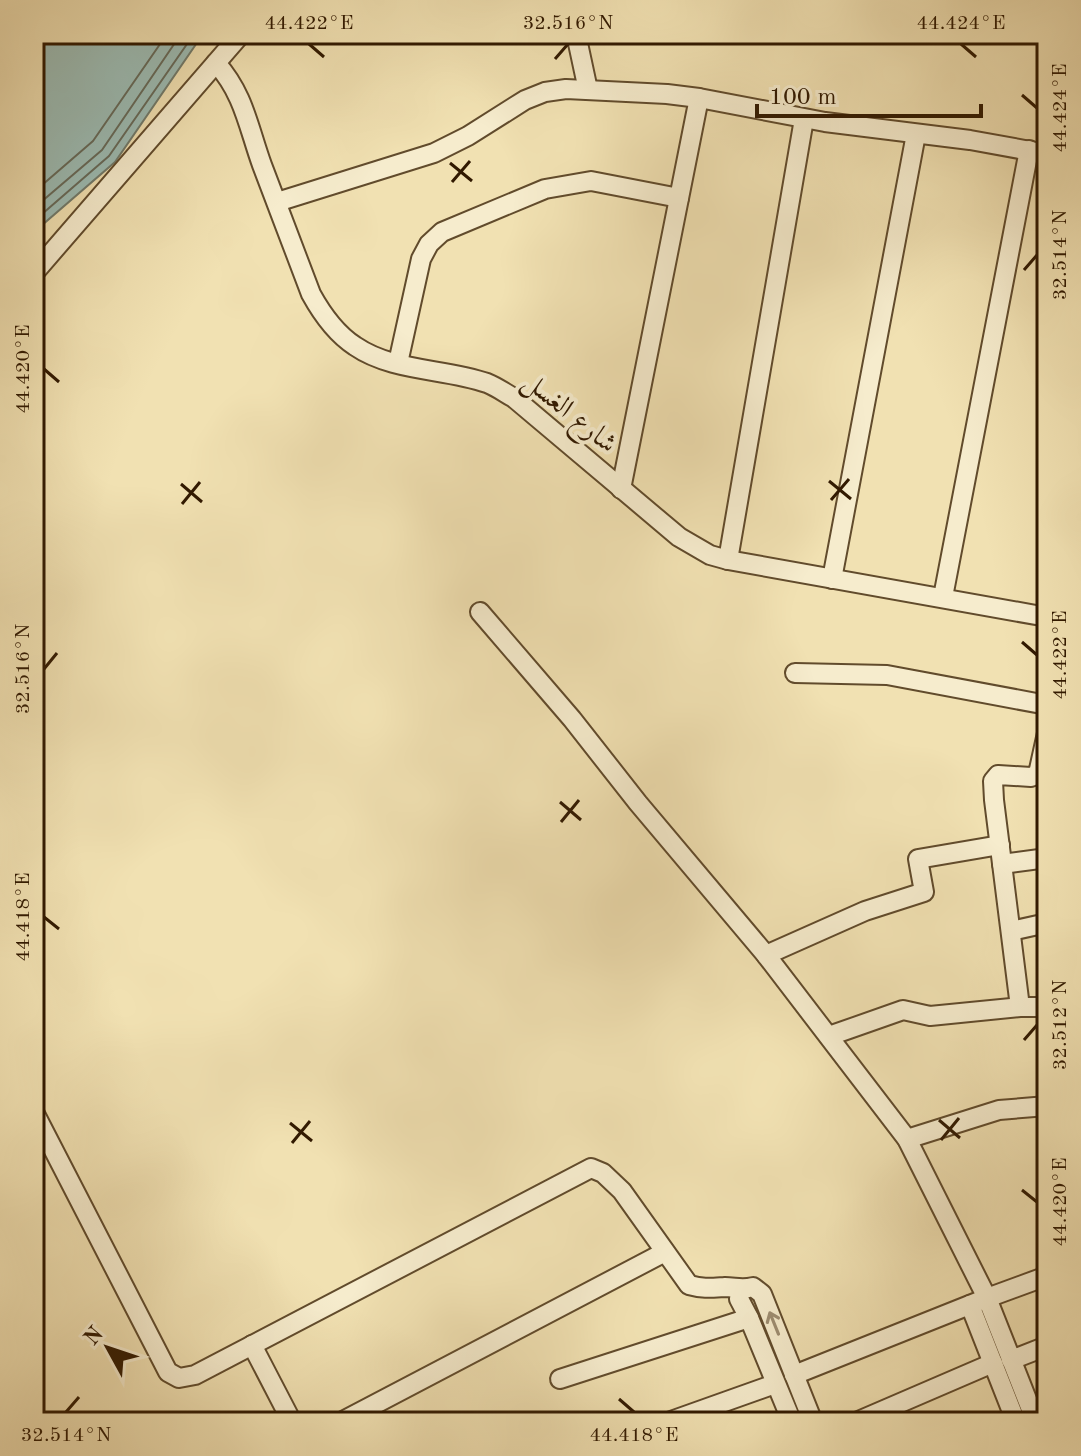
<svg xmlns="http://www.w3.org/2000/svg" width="1081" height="1456" font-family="'Old Standard TT',Amiri,serif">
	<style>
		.water { fill: #9cbcb4; stroke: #717b6c; stroke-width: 2 }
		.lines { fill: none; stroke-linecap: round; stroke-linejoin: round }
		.shore { stroke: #666a5a; stroke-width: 2 }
		.minor-casing { stroke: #614b2c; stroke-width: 22 }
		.minor { stroke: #f6eccd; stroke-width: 18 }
		.oneway { stroke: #9d8d71 }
		.ticks { fill: none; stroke: #311900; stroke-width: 3 }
		.labels { text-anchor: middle; stroke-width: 8; stroke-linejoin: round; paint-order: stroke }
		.street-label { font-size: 28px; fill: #311900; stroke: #f6eccd }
		.neatline { fill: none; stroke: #311900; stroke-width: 3 }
		.ticks-label { font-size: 20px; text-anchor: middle; fill: #311900 }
	</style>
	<rect width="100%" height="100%" fill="#f1e1b2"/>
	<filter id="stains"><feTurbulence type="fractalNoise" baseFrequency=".0025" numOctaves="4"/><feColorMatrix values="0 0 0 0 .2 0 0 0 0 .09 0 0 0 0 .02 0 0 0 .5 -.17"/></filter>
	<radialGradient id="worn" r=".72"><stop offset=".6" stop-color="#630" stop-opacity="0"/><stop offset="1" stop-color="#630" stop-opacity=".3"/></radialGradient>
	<!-- water -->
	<polygon class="water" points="34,34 203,34 115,162 34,232"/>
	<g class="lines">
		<!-- shore -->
		<g class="shore">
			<polyline points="34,192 93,141 167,34"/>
			<polyline points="34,208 102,150 181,34"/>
			<polyline points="34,221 109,156 194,34"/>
		</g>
		<defs>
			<g id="minor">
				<polyline points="576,34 588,90"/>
				<path d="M 216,63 C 244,94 248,126 262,165 C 278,208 295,251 311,294 C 322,314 335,333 355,346 C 393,372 444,368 487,383 C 497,387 505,393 514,398 L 679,537 L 710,555 L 728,560 L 1047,617"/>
				<polyline points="277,202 434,153 468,136 525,100 545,92 566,89 667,94 699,98 825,122 970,140 1047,154"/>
				<polyline points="34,273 241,34"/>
				<polyline points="398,363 421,259 429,244 442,232 545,189 591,181 679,198"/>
				<polyline points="621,489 699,98"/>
				<polyline points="728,560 804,119"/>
				<polyline points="832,579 916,134"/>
				<polyline points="943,597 1029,150"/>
				<polyline points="480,612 572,719 638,803 766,955 907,1139 987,1298 1036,1422"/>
				<polyline points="795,673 887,675 1047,705"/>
				<polyline points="1002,864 1047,858"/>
				<polyline points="1011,931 1047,923"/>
				<polyline points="766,955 865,911 924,892 918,859 1000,845"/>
				<polyline points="1020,1007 994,800 993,781 998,775 1031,777 1038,774 1047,733"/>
				<polyline points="829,1036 903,1010 930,1016 1020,1007 1047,1007"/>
				<path d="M 34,1112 L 168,1372 L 179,1378 L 195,1375 L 591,1168 L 603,1173 L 622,1191 L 689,1285 C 704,1289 710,1288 725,1287 C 735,1287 742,1290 753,1287 L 762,1294 L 813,1422"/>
				<polyline points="907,1139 999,1110 1047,1106"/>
				<polyline points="741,1290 739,1299 749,1318 792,1422"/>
				<polyline points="970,1305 1016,1422"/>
				<polyline points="252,1345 292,1422"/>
				<polyline points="1011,1360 1047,1346"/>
				<polyline points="794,1375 987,1298 1047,1276"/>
				<polyline points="560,1379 749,1318"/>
				<polyline points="341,1422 665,1252"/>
				<polyline points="668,1422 775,1384"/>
				<polyline points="856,1422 993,1363"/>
			</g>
		</defs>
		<!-- minor casing -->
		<use href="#minor" class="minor-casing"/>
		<!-- minor -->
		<use href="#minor" class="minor"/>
	</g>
	<!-- one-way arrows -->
	<defs><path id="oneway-shaft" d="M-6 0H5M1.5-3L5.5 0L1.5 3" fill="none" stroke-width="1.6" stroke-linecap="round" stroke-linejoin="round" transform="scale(2)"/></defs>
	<use class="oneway" href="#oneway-shaft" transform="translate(774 1323) rotate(-112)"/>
	<!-- ticks -->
	<path class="ticks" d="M 309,44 L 324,57M 961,44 L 976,57M 555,59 L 568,44M 1022,95 L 1037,108M 450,163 L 472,181M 452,182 L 470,161M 1024,270 L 1037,255M 44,369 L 59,382M 829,481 L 851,499M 181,484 L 202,502M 831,500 L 849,479M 182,504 L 200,482M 1022,642 L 1037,655M 44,669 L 57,653M 560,802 L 581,820M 561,822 L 579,800M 44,917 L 59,929M 1024,1040 L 1037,1025M 939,1120 L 960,1138M 290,1123 L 312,1141M 941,1140 L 959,1118M 292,1143 L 310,1121M 1022,1190 L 1037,1202M 619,1399 L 634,1412M 66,1412 L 79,1397"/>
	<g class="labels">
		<!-- street labels -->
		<g class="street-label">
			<text transform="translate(571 411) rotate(39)" y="10">شارع الغسل</text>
		</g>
	</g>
	<!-- margin -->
	<rect width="1081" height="1456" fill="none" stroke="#f1e1b2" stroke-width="88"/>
	<!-- north arrow -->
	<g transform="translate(108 1348) rotate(310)" stroke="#f6eccd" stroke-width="6" paint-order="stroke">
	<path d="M0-6L14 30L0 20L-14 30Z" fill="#311900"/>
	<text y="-12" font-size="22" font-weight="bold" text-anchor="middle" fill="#311900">N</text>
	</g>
	<!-- scale -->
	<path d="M757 104v12h224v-12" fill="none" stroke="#311900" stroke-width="4"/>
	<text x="769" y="104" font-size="24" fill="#311900" stroke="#f6eccd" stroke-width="6" paint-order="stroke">100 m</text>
	<rect x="44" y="44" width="993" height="1368" class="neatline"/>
	<g class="ticks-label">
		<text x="309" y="29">44.422°E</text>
		<text x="568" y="29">32.516°N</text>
		<text x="961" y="29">44.424°E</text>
		<text transform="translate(1059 108) rotate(-90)" y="7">44.424°E</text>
		<text transform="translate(1059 255) rotate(-90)" y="7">32.514°N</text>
		<text transform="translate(22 369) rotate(-90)" y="7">44.420°E</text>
		<text transform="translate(1059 655) rotate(-90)" y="7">44.422°E</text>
		<text transform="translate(22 669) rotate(-90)" y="7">32.516°N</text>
		<text transform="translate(22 917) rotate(-90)" y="7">44.418°E</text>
		<text transform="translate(1059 1025) rotate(-90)" y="7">32.512°N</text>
		<text transform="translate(1059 1202) rotate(-90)" y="7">44.420°E</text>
		<text x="66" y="1441">32.514°N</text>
		<text x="634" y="1441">44.418°E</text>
	</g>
	<rect width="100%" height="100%" filter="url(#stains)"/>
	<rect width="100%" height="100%" fill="url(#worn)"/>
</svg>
